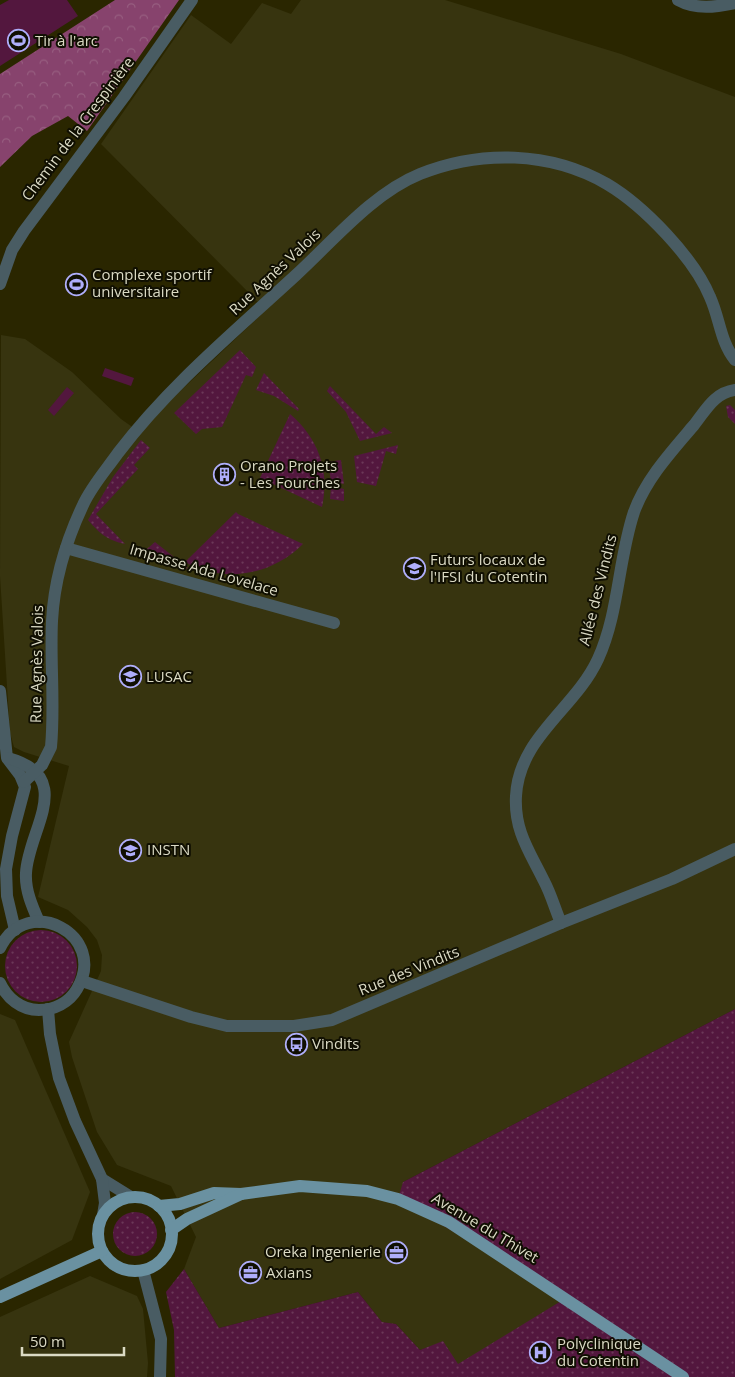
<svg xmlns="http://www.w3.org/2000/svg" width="735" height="1377" font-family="'Open Sans',sans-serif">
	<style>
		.built { fill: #37340f }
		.green { fill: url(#green-dots) }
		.forest { fill: url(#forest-crowns) }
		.pitch { fill: #53173e }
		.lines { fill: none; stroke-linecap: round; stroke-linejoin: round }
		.minor { stroke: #495c63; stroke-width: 12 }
		.major { stroke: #6a91a1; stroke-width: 12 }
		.labels { text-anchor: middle; stroke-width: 4; stroke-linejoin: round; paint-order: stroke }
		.poi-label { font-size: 15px; fill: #dbdac4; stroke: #100f02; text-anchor: start }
		.street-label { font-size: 15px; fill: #dbdac4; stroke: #100f02 }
	</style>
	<defs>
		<pattern id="green-dots" width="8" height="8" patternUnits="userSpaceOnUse" patternTransform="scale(1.25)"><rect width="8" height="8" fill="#53173e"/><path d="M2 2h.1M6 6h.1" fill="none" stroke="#6b3858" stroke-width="1.8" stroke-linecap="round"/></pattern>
		<pattern id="forest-crowns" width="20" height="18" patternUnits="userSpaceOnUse" patternTransform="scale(1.25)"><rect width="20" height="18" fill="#87436d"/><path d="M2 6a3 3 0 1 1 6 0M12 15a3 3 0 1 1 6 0" fill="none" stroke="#975e80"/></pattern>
	</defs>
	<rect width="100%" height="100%" fill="#2a2600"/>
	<!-- built -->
	<g class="built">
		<polygon points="301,0 445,0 621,54 735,97 735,1009 403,1182 566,1298 546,1311 641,1377 387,1377 440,1343 420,1350 396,1324 382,1322 358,1292 219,1328 184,1269 196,1237 171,1186 117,1165 97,1132 72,1057 69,1042 101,971 102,955 97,940 87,927 68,910 38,897 69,766 24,752 14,747 10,733 0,576 1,335 25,339 72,372 121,419 138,431 266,310 101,144 191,15 231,44 262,3 291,14"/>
		<polygon points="0,1014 15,1020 90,1192 72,1240 0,1279"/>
		<polygon points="90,1276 137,1296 143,1309 148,1363 147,1377 0,1377 0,1317"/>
	</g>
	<!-- green -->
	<g class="green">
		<polygon points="240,350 256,367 252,377 246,375 222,427 202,429 196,434 174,413"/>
		<polygon points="264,373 299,409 298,411 274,396 256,390"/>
		<polygon points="330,386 376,434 384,427 392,433 360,441 346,412 327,391"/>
		<polygon points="730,405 735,410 735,424 728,417 726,406"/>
		<path d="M 290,414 C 318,438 330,470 322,507 L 260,478 Z"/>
		<path d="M 141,440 L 150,448 L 134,465 L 138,469 L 96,514 L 125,544 C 107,540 100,534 88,520 L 113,477 Z"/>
		<polygon points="398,445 396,454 386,451 376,486 357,482 354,456"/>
		<polygon points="341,460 344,484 331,481 328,462"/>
		<polygon points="331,486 344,489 344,501 330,499"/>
		<path d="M 236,512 L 238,514 L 303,544 C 272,575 225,584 185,562 Z"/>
		<polygon points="155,542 189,569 140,555"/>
		<circle cx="41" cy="966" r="36"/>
		<polygon points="735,1009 735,1377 175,1377 174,1330 166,1292 184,1269 219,1328 358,1292 382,1322 396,1324 420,1350 443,1341 458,1364 566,1298 398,1199 403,1182"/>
		<circle cx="135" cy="1234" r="22"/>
	</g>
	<!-- forest -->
	<polygon class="forest" points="115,0 179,0 87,131 68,116 32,136 0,167 0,74"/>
	<!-- pitch -->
	<g class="pitch">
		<polygon points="9,0 67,0 78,16 0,66 0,5"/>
		<polygon points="105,368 134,378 131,386 102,376"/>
		<polygon points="67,387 74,393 54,416 48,410"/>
	</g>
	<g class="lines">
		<!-- minor -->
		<g class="minor">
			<path d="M 678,0 C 696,10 716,7 735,3"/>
			<polyline points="0,284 12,250 24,231 124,97 192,0"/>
			<polyline points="66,548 334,623"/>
			<polyline points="0,691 7,758 20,775 25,787 12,836 6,869 7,896 15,930"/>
			<path d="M 8,758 C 77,777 28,830 26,873 C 25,890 32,906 39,922"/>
			<path d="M 24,782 L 42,765 L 51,747 C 55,705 50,663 52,621 C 54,582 66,541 83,505 C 91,487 106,470 118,453 C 169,386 234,332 296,275 C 333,241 373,193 420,174 C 480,150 550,151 607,184 C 644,206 694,258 710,297 C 720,319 720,341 735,360"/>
			<path d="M 561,923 C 555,909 551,894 544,881 C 530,852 514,831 516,796 C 519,737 575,709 598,659 C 619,613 618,560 634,512 C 646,479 671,452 694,425 C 706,410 714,393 735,390"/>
			<path d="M 0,948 C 27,892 109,935 77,989 C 69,1003 54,1010 39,1010 C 21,1010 7,998 0,983"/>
			<polyline points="82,981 191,1017 227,1026 294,1026 332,1020 561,923 672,879 735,849"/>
			<polyline points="48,1009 50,1034 59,1078 75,1121 102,1179 131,1197"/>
			<polyline points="102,1179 105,1203 103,1215"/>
			<polyline points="143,1270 161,1339 160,1377"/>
		</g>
		<!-- major -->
		<g class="major">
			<circle cx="135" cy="1234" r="37"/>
			<polyline points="159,1206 180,1204 214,1193 241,1194 300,1186 367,1191 398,1199 449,1222 683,1377"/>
			<polyline points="171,1230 187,1219 241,1194"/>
			<polyline points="0,1297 102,1251"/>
		</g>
	</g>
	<!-- icons -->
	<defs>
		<symbol id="stadium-ring" viewBox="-11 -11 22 22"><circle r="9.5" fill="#100f02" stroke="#afaefa" stroke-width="1.5"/><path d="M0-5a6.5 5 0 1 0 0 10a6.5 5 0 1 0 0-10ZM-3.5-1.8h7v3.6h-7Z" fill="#afaefa"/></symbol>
		<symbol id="building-ring" viewBox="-11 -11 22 22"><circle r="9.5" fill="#100f02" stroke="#afaefa" stroke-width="1.5"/><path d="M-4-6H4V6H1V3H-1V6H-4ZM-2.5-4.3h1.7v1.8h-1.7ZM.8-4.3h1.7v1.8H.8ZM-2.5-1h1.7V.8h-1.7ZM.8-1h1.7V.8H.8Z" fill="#afaefa"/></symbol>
		<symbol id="university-ring" viewBox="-11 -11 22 22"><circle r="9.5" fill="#100f02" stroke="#afaefa" stroke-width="1.5"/><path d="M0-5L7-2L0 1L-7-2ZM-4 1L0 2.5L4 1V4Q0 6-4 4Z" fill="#afaefa"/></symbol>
		<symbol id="bus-ring" viewBox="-11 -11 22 22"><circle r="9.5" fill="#100f02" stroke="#afaefa" stroke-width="1.5"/><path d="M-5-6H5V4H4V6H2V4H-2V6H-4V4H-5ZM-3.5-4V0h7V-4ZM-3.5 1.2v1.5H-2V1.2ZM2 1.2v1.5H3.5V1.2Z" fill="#afaefa"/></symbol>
		<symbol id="office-ring" viewBox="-11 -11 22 22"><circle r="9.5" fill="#100f02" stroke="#afaefa" stroke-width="1.5"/><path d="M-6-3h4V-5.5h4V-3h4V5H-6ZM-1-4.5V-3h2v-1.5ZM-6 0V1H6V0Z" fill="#afaefa"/></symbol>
		<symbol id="hospital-ring" viewBox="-11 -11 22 22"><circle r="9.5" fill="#100f02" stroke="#afaefa" stroke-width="1.5"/><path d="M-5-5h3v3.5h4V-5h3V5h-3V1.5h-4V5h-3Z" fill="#afaefa"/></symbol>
	</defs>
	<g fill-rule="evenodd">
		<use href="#stadium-ring" x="6" y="28" width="25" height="25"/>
		<use href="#stadium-ring" x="64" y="272" width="25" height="25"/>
		<use href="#building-ring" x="212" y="462" width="25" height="25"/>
		<use href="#university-ring" x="402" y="556" width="25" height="25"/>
		<use href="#university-ring" x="118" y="664" width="25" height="25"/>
		<use href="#university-ring" x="118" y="838" width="25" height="25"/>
		<use href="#bus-ring" x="284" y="1032" width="25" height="25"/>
		<use href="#office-ring" x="384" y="1240" width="25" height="25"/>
		<use href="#office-ring" x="238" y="1260" width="25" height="25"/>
		<use href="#hospital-ring" x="528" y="1340" width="25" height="25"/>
	</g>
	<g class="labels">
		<!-- poi labels -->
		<g class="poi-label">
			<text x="35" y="46">Tir à l'arc</text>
			<text x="92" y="280">Complexe sportif<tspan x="92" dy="17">universitaire</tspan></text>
			<text x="240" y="471">Orano Projets<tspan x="240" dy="17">- Les Fourches</tspan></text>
			<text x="430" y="565">Futurs locaux de<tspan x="430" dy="17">l'IFSI du Cotentin</tspan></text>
			<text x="146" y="682">LUSAC</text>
			<text x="147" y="855">INSTN</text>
			<text x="312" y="1049">Vindits</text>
			<text x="381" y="1257" text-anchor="end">Oreka Ingenierie</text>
			<text x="266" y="1278">Axians</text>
			<text x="557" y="1349">Polyclinique<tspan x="557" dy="17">du Cotentin</tspan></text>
		</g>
		<!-- street labels -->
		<g class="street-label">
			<text transform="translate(78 129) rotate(-53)" y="5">Chemin de la Crespinière</text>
			<text transform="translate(275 272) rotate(-43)" y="5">Rue Agnès Valois</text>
			<text transform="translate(204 570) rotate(16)" y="5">Impasse Ada Lovelace</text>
			<text transform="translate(598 590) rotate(-76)" y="5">Allée des Vindits</text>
			<text transform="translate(37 664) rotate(-89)" y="5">Rue Agnès Valois</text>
			<text transform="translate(409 971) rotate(-22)" y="5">Rue des Vindits</text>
			<text transform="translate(485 1228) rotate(31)" y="5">Avenue du Thivet</text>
		</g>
	</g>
	<!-- scale -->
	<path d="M22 1347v8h102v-8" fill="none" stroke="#dbdac4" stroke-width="2.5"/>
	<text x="30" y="1347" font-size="15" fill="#dbdac4" stroke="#100f02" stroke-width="4" paint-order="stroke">50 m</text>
</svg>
